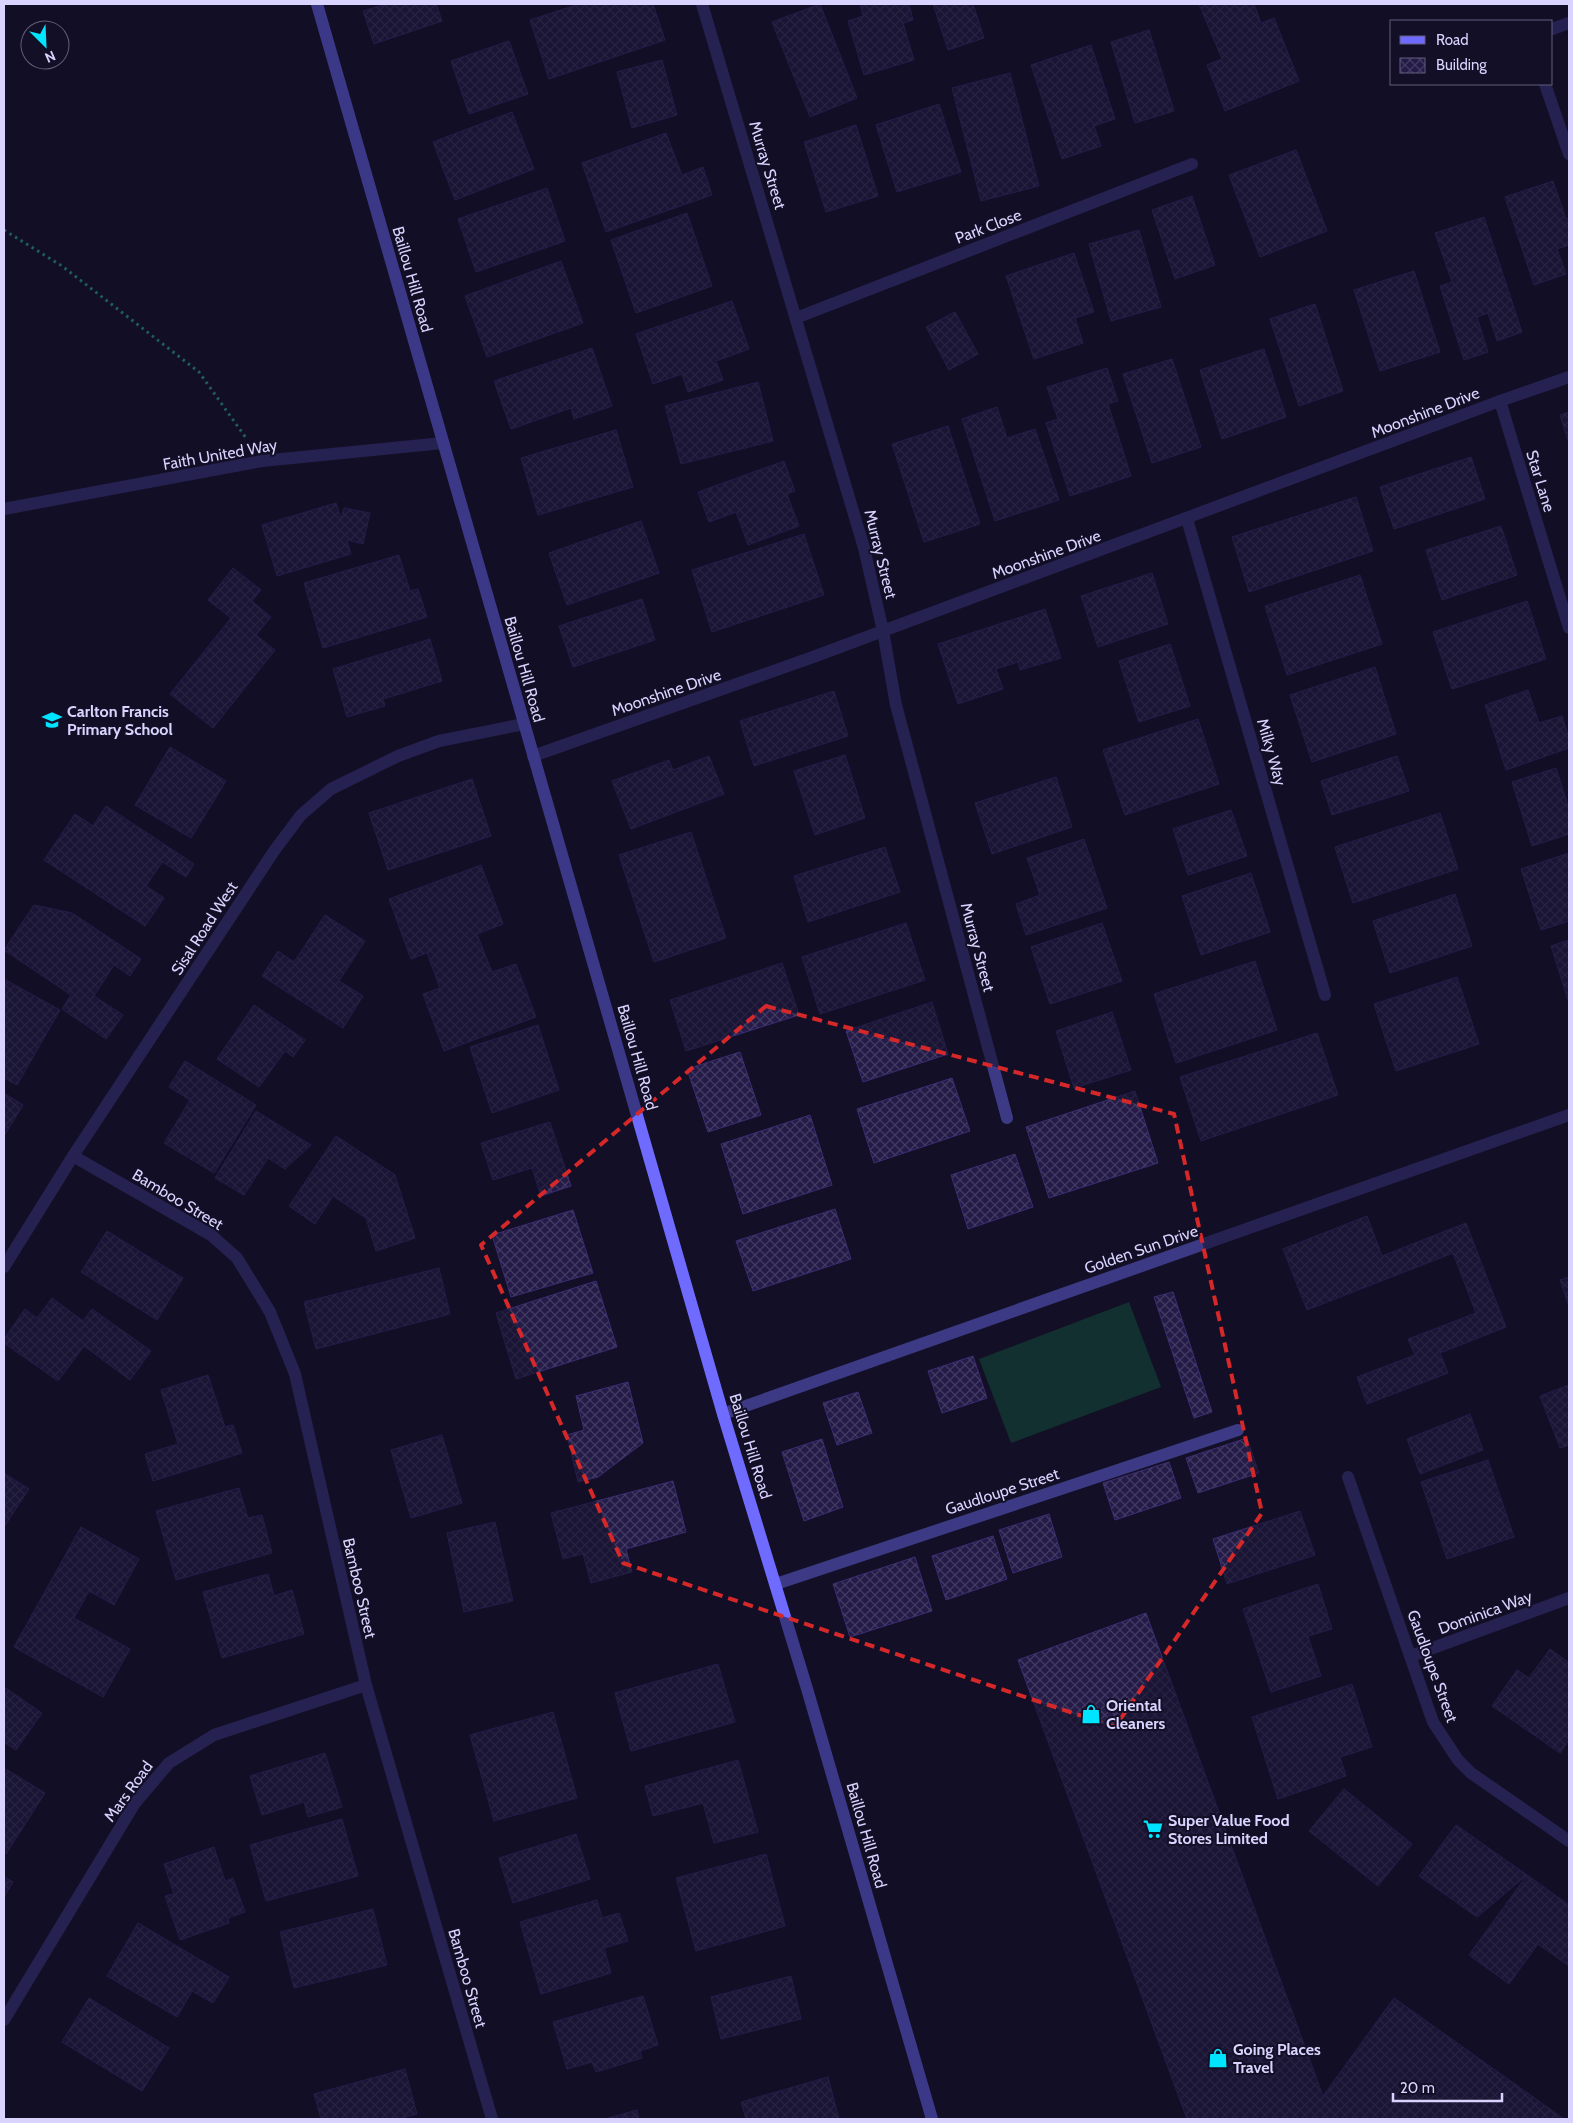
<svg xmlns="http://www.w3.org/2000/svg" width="1573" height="2123" font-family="Cabin,sans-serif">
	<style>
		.pitch { fill: #12302f }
		.building { fill: url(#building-cross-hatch); stroke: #3b2d73 }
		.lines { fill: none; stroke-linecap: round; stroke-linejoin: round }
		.path { stroke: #2fb8b0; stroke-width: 3; stroke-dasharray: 2.5 4; stroke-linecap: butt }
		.minor { stroke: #3d3a85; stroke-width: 12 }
		.secondary { stroke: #6f6bff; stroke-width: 12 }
		.marked { fill: none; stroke: #d62828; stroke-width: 4; stroke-dasharray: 10 6; stroke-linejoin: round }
		.labels { text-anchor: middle; stroke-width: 4; stroke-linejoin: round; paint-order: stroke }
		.street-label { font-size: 16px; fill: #d9d4ff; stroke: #130f26 }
		.poi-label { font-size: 16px; font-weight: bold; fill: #d9d4ff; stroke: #130f26; text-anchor: start }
	</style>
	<defs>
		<pattern id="building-cross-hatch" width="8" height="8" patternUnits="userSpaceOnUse" patternTransform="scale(1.25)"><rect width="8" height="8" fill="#241b47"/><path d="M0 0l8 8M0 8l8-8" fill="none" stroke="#433b63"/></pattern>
	</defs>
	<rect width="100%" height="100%" fill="#130f26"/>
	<!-- pitch -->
	<polygon class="pitch" points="1129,1302 1161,1387 1011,1443 979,1359"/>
	<!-- building -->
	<g class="building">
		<polygon points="386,4 436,4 442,21 374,44 363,11"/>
		<polygon points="579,4 653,4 665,40 549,79 530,20"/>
		<polygon points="820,4 857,98 810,117 772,22"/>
		<polygon points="860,4 909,4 913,20 903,23 914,60 864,75 848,21 863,16"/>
		<polygon points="933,4 973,4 984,38 948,50"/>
		<polygon points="1199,4 1254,4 1261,23 1274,18 1299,81 1225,111 1207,65 1222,59"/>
		<polygon points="1149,30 1174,111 1135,123 1111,42"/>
		<polygon points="509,41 528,94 469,114 451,61"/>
		<polygon points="1091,45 1115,119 1094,126 1101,146 1062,159 1031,65"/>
		<polygon points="662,60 677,115 632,128 617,72"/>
		<polygon points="1010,73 1039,186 981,201 952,88"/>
		<polygon points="939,104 961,172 897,192 876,125"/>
		<polygon points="512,112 534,169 455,200 433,142"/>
		<polygon points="856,125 878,196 826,212 804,142"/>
		<polygon points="666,133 682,175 703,167 712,195 606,232 582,163"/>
		<polygon points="1296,150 1327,231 1260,257 1229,175"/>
		<polygon points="1553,181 1566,219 1569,218 1569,245 1557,249 1566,274 1534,285 1505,197"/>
		<polygon points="547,188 565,241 476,272 458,219"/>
		<polygon points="1192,196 1215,265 1175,279 1152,210"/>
		<polygon points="687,213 712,286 636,313 611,240"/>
		<polygon points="1484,217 1522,332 1497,341 1488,313 1477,317 1488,352 1464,360 1440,286 1452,282 1435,233"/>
		<polygon points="1139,230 1161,307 1111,321 1089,244"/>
		<polygon points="1074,253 1094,312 1075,318 1083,343 1034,359 1006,276"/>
		<polygon points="561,261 583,323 487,357 465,296"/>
		<polygon points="1414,271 1440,352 1380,371 1354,290"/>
		<polygon points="732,301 749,349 716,361 723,380 688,392 682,374 653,384 636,334"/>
		<polygon points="1315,304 1343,391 1299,406 1270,319"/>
		<polygon points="955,312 978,354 949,370 926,327"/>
		<polygon points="592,348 612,406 574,419 571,408 511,429 494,381"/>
		<polygon points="1264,349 1286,417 1222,439 1200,370"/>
		<polygon points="1172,359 1201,447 1152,463 1123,374"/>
		<polygon points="1107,368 1118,401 1108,404 1131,476 1070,496 1046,423 1058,419 1047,387"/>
		<polygon points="758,382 773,441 681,464 665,406"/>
		<polygon points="997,407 1007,438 1035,429 1059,500 995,521 962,419"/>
		<polygon points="1569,412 1569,443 1560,415"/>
		<polygon points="948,426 980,524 924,542 892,444"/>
		<polygon points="616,430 633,487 538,515 521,458"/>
		<polygon points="1471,457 1485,499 1394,529 1380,487"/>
		<polygon points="784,461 795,491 787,494 799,526 748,545 736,512 709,522 698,492"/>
		<polygon points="1356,497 1373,551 1249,592 1232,537"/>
		<polygon points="336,503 341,519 344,508 370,513 363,544 347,540 351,554 277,576 262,525"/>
		<polygon points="641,521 659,573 567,605 549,553"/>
		<polygon points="1501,526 1517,575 1442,600 1426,550"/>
		<polygon points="804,534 824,595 712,632 692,570"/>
		<polygon points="399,555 410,591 418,589 427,617 323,648 304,583"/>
		<polygon points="233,568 261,590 252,601 271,617 256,635 275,650 213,728 170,694 231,618 208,600"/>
		<polygon points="1152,573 1168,624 1098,647 1081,596"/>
		<polygon points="1360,575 1382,644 1287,675 1265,606"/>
		<polygon points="642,599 655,640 573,667 559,626"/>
		<polygon points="1527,601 1546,659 1452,689 1433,632"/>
		<polygon points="1045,609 1061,658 1020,670 1018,662 996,669 1003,689 958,704 938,644"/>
		<polygon points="430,639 442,681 383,699 385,706 347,717 333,669"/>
		<polygon points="1170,644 1190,706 1139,722 1119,661"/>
		<polygon points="1375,667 1396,734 1312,762 1290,695"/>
		<polygon points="1528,690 1539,723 1562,716 1569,738 1569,748 1506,770 1485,705"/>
		<polygon points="834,691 848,736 754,766 740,721"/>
		<polygon points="1198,719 1219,784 1125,815 1103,750"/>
		<polygon points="170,747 226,781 191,838 135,805"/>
		<polygon points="845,755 865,818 815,835 794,771"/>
		<polygon points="709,756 724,794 631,829 612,781 669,760 673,770"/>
		<polygon points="1397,756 1409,791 1332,815 1321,781"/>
		<polygon points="1556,768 1569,809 1569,834 1532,846 1512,782"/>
		<polygon points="1056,777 1072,827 992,854 975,803"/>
		<polygon points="472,779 491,836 388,870 369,813"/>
		<polygon points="106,806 194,864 186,877 162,862 146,886 164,898 145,926 44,860 75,814 93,826"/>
		<polygon points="1231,810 1247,856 1188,875 1173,829"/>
		<polygon points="1440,813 1458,869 1353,903 1335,847"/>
		<polygon points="691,832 726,938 654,962 619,855"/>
		<polygon points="1084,839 1107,908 1026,935 1016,904 1040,895 1027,858"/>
		<polygon points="885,847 900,892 808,922 794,876"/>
		<polygon points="1569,853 1569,921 1541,930 1521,869"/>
		<polygon points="481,865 503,924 477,934 492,972 516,964 536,1017 444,1051 423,994 440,988 427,953 411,959 389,899"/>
		<polygon points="1251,873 1270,932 1201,955 1182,896"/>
		<polygon points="1455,894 1472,946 1390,973 1373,921"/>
		<polygon points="34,905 72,913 141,959 130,976 114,965 94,996 123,1015 106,1039 62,1009 71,995 4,950"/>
		<polygon points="325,915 365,941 339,981 363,996 343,1028 262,976 278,951 294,962"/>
		<polygon points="906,923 925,980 820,1014 802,957"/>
		<polygon points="1102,923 1122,981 1050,1004 1031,947"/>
		<polygon points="1569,940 1569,1003 1551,946"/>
		<polygon points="1255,961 1277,1030 1176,1063 1154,994"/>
		<polygon points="782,963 799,1015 686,1051 670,1000"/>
		<polygon points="1457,977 1479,1044 1396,1071 1374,1004"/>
		<polygon points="4,979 60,1010 17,1085 4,1078"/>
		<polygon points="932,1002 948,1054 863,1082 846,1031"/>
		<polygon points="254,1005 305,1040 293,1057 285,1051 259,1087 217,1059"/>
		<polygon points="1112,1012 1131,1070 1074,1088 1056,1031"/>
		<polygon points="538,1025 559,1090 492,1113 470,1047"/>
		<polygon points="1317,1033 1338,1095 1201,1141 1180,1077"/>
		<polygon points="740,1052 761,1115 708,1132 687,1069"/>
		<polygon points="185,1061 256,1105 214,1173 164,1143 190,1100 169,1087"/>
		<polygon points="952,1078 970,1131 874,1163 857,1109"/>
		<polygon points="1135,1091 1158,1163 1049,1198 1026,1127"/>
		<polygon points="4,1093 23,1105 4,1136"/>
		<polygon points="256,1111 311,1145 285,1169 268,1158 244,1195 215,1178"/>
		<polygon points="810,1115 832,1185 743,1214 721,1144"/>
		<polygon points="550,1122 571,1186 541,1196 532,1168 493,1180 481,1143"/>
		<polygon points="336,1136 395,1175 415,1238 376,1251 366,1218 333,1196 315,1224 289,1206"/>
		<polygon points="1015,1154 1033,1207 968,1229 951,1175"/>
		<polygon points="835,1209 851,1259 753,1291 736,1241"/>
		<polygon points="573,1210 593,1273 511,1297 492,1235"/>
		<polygon points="1367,1216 1382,1256 1466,1223 1506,1327 1440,1353 1448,1373 1367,1404 1357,1377 1415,1355 1408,1339 1476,1313 1453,1253 1307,1310 1283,1249"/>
		<polygon points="107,1231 183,1278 157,1320 81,1272"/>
		<polygon points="439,1268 450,1314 316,1349 304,1302"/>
		<polygon points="1569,1277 1569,1306 1560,1280"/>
		<polygon points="596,1281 617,1347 516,1379 496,1313"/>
		<polygon points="1173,1292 1212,1412 1194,1418 1154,1297"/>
		<polygon points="52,1298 83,1321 92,1309 151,1351 130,1380 84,1346 58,1381 4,1343 4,1339 25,1309 37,1318"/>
		<polygon points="973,1356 987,1398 942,1413 928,1371"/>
		<polygon points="208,1375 225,1427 233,1425 242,1453 153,1481 145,1454 178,1444 161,1390"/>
		<polygon points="628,1382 643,1443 598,1477 578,1482 567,1435 584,1430 576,1396"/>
		<polygon points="1569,1385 1569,1445 1560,1448 1540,1396"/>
		<polygon points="858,1392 872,1433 837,1445 823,1403"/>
		<polygon points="1470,1414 1483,1450 1420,1474 1407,1439"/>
		<polygon points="442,1435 462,1503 411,1518 391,1450"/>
		<polygon points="1247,1438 1259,1473 1198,1493 1186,1458"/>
		<polygon points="822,1439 843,1507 804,1521 782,1452"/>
		<polygon points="1488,1460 1514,1537 1447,1559 1421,1482"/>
		<polygon points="1169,1462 1181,1498 1115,1520 1103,1483"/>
		<polygon points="4,1473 29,1489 4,1527"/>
		<polygon points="673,1481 686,1532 626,1549 632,1572 591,1583 583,1554 563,1559 551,1513"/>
		<polygon points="239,1488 248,1518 262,1515 272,1553 176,1580 156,1511"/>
		<polygon points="1300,1511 1315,1555 1227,1584 1213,1539"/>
		<polygon points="1049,1514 1062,1557 1013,1573 999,1530"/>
		<polygon points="495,1522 513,1601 464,1612 447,1533"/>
		<polygon points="81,1527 139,1559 114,1605 89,1591 74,1618 130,1649 103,1697 14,1647"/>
		<polygon points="993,1536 1007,1579 946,1600 932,1556"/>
		<polygon points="915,1557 932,1611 850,1637 833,1584"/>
		<polygon points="268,1574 274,1596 292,1590 304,1634 222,1658 203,1592"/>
		<polygon points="1318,1584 1332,1629 1308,1636 1321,1676 1271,1692 1243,1609"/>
		<polygon points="1146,1613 1323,2096 1394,1998 1564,2119 1187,2119 1018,1660"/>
		<polygon points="1550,1649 1569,1663 1569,1740 1560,1753 1492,1706 1517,1670 1529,1678"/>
		<polygon points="718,1664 735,1722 631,1751 615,1693"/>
		<polygon points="1352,1684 1372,1747 1340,1757 1346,1776 1278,1799 1252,1717"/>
		<polygon points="4,1687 42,1713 16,1750 4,1742"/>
		<polygon points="553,1712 577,1798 494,1821 470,1735"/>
		<polygon points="325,1753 342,1807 308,1817 304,1802 262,1815 250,1776"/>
		<polygon points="738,1760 758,1832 714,1843 703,1803 653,1816 645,1786"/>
		<polygon points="4,1768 45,1793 6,1854 4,1852"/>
		<polygon points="1344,1789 1412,1844 1378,1886 1309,1831"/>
		<polygon points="342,1819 358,1876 266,1901 250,1845"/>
		<polygon points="1456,1825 1527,1875 1477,1917 1419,1876"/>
		<polygon points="576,1834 590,1879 513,1903 499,1858"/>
		<polygon points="214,1847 225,1881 233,1878 245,1912 228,1918 229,1923 180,1940 165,1896 174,1894 164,1864"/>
		<polygon points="766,1854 785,1926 696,1951 676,1878"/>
		<polygon points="1527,1875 1569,1905 1569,1966 1538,1944 1509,1984 1469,1955"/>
		<polygon points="4,1877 13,1882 4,1897"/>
		<polygon points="597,1900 602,1918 619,1913 628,1941 604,1948 611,1973 541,1994 520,1922"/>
		<polygon points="373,1909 387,1965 294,1988 280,1932"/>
		<polygon points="138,1923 229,1977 213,2003 192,1991 177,2017 107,1976"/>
		<polygon points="791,1976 801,2019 721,2039 711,1997"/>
		<polygon points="643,1996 658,2045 640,2051 642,2058 596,2072 592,2062 567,2069 553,2022"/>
		<polygon points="89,1998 169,2048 142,2091 62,2042"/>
		<polygon points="405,2069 417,2114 398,2119 321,2119 314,2094"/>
		<polygon points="828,2077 839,2119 746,2119 741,2102"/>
		<polygon points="637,2110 639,2119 605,2119"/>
	</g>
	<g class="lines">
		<!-- path -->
		<polyline class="path" points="4,230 62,266 199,372 246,438"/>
		<!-- minor -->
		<g class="minor">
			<polyline points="702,4 864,548 883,631 896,705 1007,1118"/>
			<polyline points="1552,29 1569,23"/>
			<polyline points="1545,84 1569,154"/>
			<polyline points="796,318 1192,164"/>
			<polyline points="1500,401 1569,628"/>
			<polyline points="4,509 262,461 443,443"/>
			<polyline points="1187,519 1325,995"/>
			<polyline points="533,756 813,657 1500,401 1569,377"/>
			<polyline points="73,1156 211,1235 237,1258 270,1312 295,1374 366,1685 492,2119"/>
			<polyline points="4,1267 73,1156 274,851 301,815 331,789 398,756 439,741 524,724"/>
			<polyline points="723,1414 1569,1115"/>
			<polyline points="1348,1477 1433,1722 1458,1760 1471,1773 1569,1841"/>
			<polyline points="776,1584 1238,1430"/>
			<polyline points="1411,1656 1569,1598"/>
			<polyline points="4,2020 135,1803 169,1763 214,1735 366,1685"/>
		</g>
		<!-- secondary -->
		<polyline class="secondary" points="317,4 723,1414 808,1692 932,2119"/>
	</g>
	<!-- marked area -->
	<path d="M0 0H1573V2123H0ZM 766,1006 L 1174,1114 L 1262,1513 L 1115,1727 L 623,1563 L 481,1245 Z" fill="#130f26" fill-opacity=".55" fill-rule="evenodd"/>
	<path class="marked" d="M 766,1006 L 1174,1114 L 1262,1513 L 1115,1727 L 623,1563 L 481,1245 Z"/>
	<!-- icons -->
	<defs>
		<symbol id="school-bare" viewBox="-9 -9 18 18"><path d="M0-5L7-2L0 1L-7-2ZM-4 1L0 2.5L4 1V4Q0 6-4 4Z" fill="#00e5ff" stroke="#130f26" stroke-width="2.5" paint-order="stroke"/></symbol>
		<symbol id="shop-bare" viewBox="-9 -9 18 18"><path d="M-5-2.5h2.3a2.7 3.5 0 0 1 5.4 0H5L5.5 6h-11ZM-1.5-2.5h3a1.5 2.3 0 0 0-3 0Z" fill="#00e5ff" stroke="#130f26" stroke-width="2.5" paint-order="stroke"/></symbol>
		<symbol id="supermarket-bare" viewBox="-9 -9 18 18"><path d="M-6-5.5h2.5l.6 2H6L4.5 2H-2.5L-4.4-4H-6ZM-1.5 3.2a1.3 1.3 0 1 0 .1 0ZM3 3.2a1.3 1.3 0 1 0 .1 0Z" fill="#00e5ff" stroke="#130f26" stroke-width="2.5" paint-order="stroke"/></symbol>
	</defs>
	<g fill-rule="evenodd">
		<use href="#school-bare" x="38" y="706" width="28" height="28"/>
		<use href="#shop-bare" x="1077" y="1700" width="28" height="28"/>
		<use href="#supermarket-bare" x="1139" y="1815" width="28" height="28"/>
		<use href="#shop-bare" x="1204" y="2044" width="28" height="28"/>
	</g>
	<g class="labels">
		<!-- street labels -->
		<g class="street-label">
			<text transform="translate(768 165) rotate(73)" y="6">Murray Street</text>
			<text transform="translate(988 226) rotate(-21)" y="6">Park Close</text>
			<text transform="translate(413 279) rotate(74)" y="6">Baillou Hill Road</text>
			<text transform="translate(1425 412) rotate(-21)" y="6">Moonshine Drive</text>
			<text transform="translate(220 454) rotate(-10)" y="6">Faith United Way</text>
			<text transform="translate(1541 481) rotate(73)" y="6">Star Lane</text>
			<text transform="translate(881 554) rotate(76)" y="6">Murray Street</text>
			<text transform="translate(1046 554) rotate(-20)" y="6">Moonshine Drive</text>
			<text transform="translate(525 669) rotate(74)" y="6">Baillou Hill Road</text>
			<text transform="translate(666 692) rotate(-19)" y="6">Moonshine Drive</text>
			<text transform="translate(1272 752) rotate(74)" y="6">Milky Way</text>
			<text transform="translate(204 928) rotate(-57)" y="6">Sisal Road West</text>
			<text transform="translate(978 947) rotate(75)" y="6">Murray Street</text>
			<text transform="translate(638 1057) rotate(74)" y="6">Baillou Hill Road</text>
			<text transform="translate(178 1199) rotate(31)" y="6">Bamboo Street</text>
			<text transform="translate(1141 1249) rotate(-19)" y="6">Golden Sun Drive</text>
			<text transform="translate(751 1446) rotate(73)" y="6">Baillou Hill Road</text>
			<text transform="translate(1002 1491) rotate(-18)" y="6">Gaudloupe Street</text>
			<text transform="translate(360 1588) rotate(77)" y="6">Bamboo Street</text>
			<text transform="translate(1485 1612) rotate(-20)" y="6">Dominica Way</text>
			<text transform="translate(1433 1666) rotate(70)" y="6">Gaudloupe Street</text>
			<text transform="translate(128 1791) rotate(-54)" y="6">Mars Road</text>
			<text transform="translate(867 1835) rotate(74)" y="6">Baillou Hill Road</text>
			<text transform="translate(468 1978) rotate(74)" y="6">Bamboo Street</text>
		</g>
		<!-- poi labels -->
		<g class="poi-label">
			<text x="67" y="717">Carlton Francis<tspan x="67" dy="18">Primary School</tspan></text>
			<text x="1106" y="1711">Oriental<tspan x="1106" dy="18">Cleaners</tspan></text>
			<text x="1168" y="1826">Super Value Food<tspan x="1168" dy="18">Stores Limited</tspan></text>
			<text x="1233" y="2055">Going Places<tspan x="1233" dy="18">Travel</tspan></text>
		</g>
	</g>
	<!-- border -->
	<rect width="1573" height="2123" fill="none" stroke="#d9d4ff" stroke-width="10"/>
	<!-- legend -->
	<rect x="1390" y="20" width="162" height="65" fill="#130f26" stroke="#625e7d"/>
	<rect x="1400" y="36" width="25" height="8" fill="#6f6bff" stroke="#625e7d"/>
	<text x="1436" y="45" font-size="15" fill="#d9d4ff">Road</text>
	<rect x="1400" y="58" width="25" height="15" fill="url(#building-cross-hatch)" stroke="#625e7d"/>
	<text x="1436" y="70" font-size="15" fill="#d9d4ff">Building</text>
	<!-- north arrow -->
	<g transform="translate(45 45) rotate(156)"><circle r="24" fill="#130f26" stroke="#625e7d"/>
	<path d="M0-4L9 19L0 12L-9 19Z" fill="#00e5ff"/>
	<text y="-8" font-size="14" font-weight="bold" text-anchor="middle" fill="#d9d4ff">N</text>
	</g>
	<!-- scale -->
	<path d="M1393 2093v8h109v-8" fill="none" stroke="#d9d4ff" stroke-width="2.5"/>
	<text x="1400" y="2093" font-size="15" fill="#d9d4ff" stroke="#130f26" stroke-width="4" paint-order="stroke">20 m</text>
</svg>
